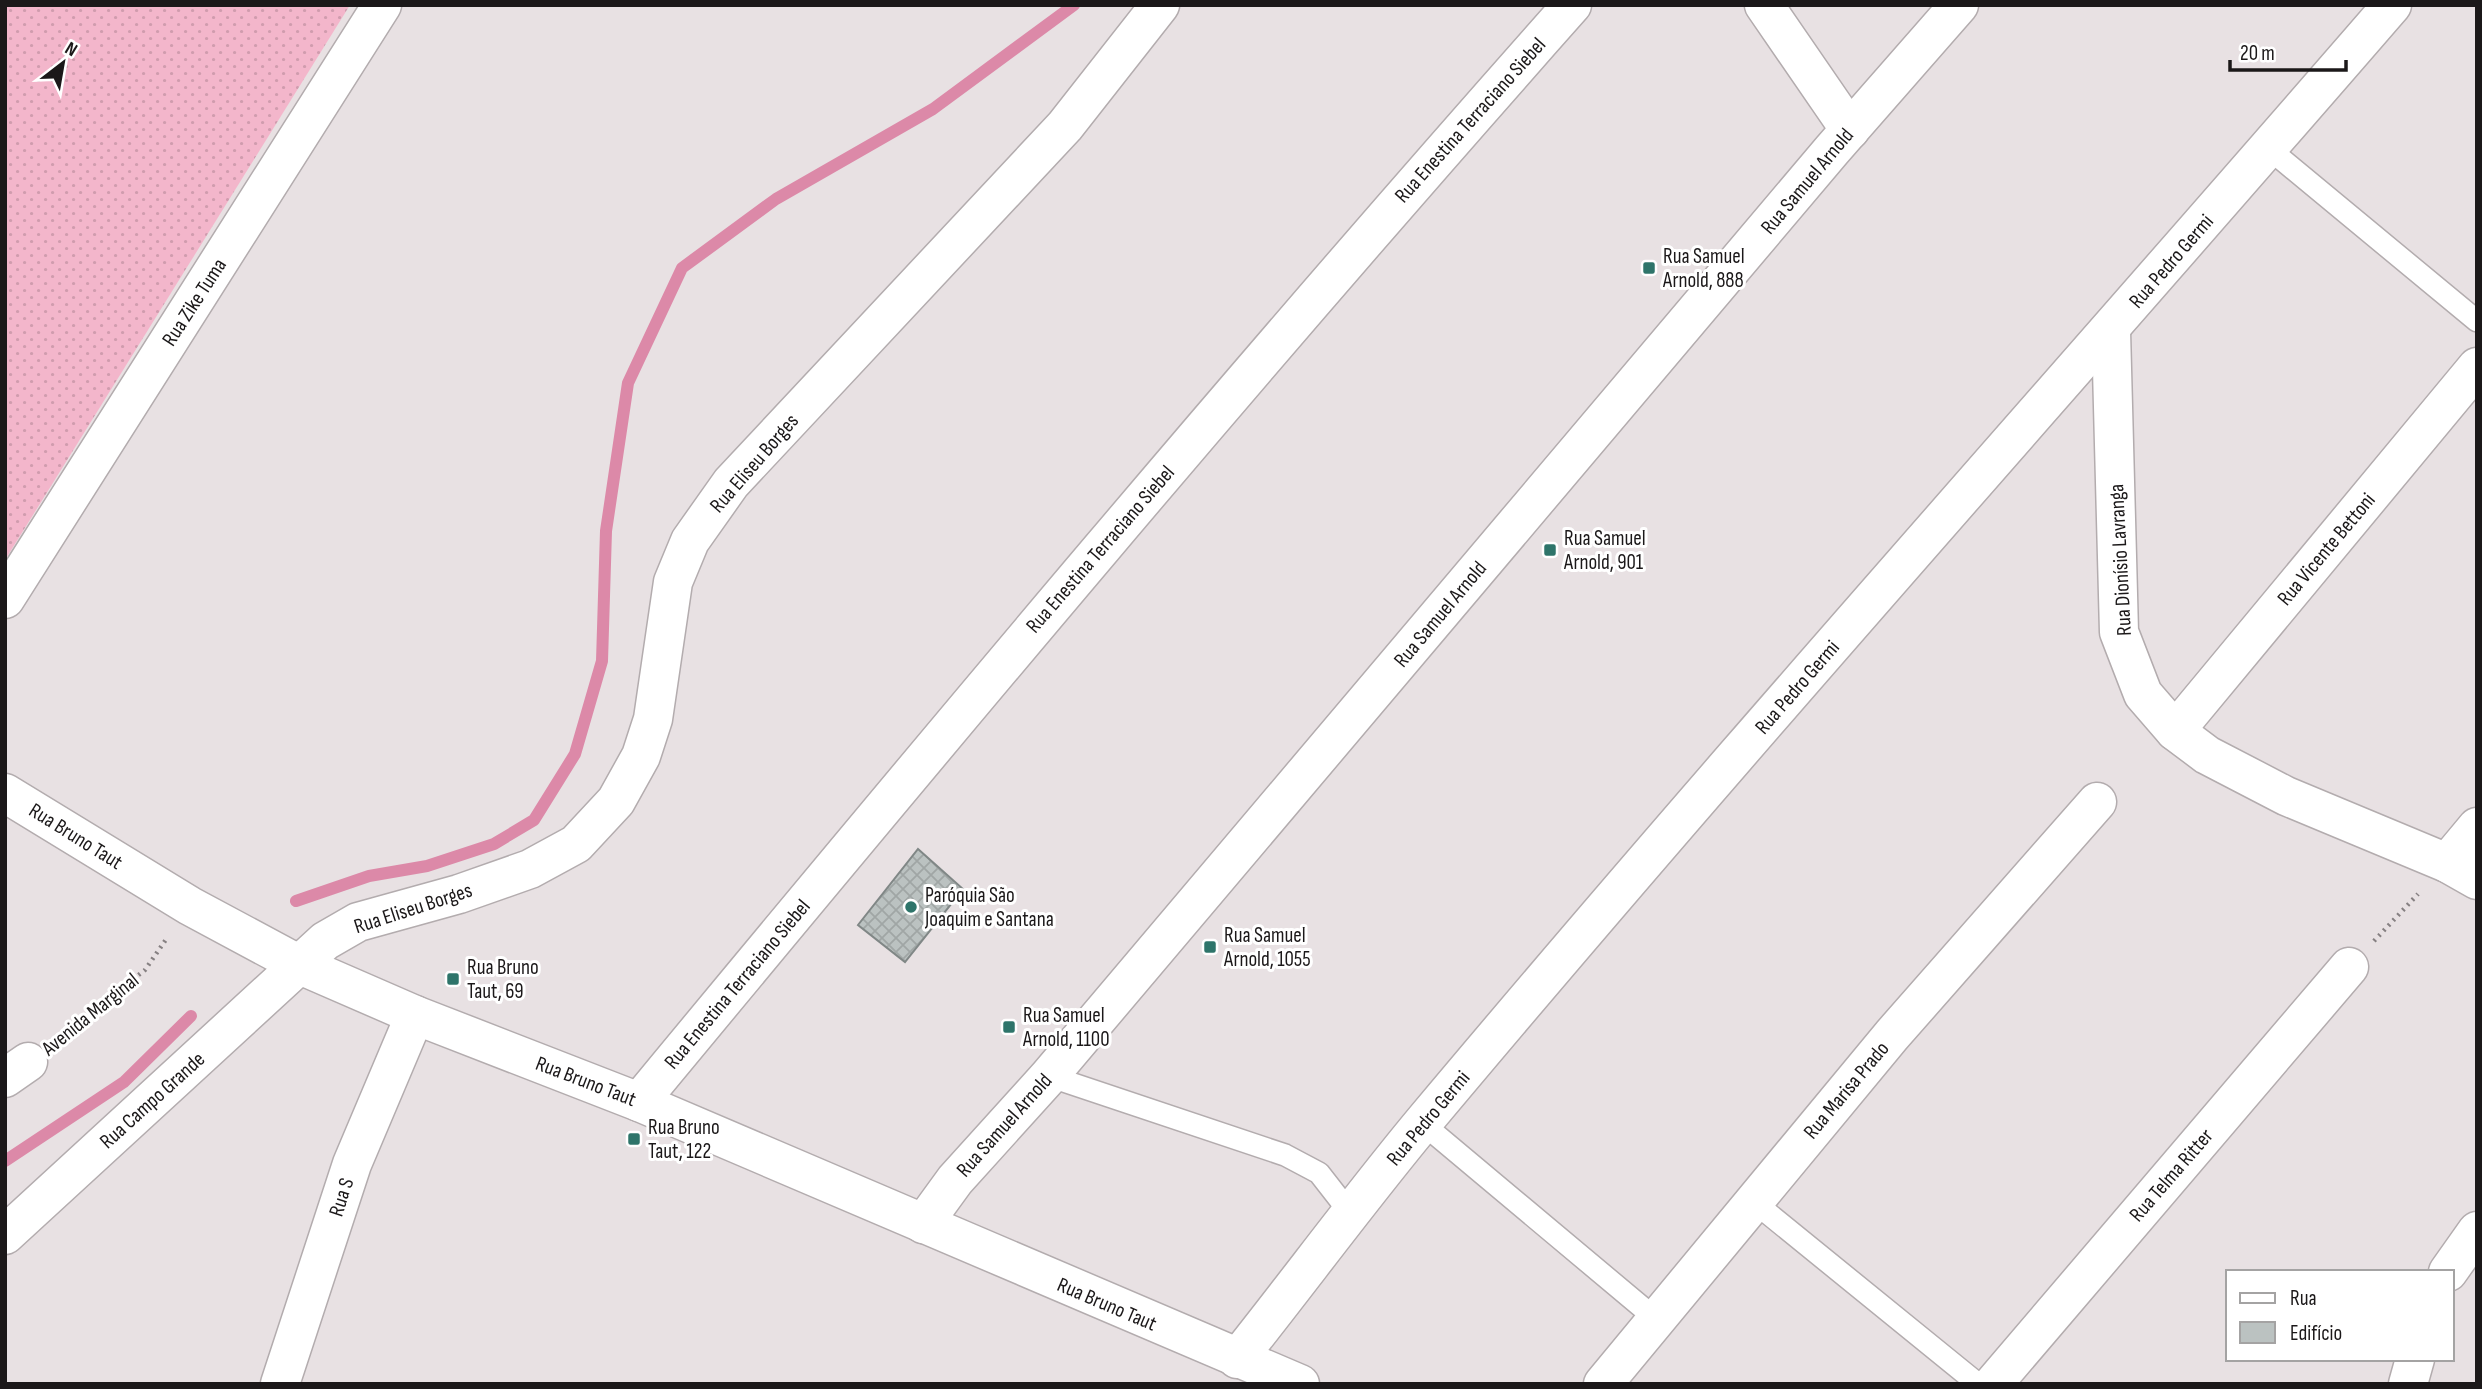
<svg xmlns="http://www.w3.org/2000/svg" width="2482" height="1389" font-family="'Sofia Sans Condensed',sans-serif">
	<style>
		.grass { fill: url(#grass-dots) }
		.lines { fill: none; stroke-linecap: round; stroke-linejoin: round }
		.stream { stroke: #dc89a8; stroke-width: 12 }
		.building { fill: url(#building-cross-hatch); stroke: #808786; stroke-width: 2 }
		.service-casing { stroke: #b3acae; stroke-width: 24 }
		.minor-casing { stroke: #b3acae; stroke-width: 41 }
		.tertiary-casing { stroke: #b3acae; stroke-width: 41 }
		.path { stroke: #868082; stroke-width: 4.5; stroke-dasharray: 2 5; stroke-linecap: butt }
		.service { stroke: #fff; stroke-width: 21 }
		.minor { stroke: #fff; stroke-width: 38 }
		.tertiary { stroke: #fff; stroke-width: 38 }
		.poi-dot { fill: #2e746a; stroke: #fff; stroke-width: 2.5 }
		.labels { text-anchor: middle; stroke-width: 6; stroke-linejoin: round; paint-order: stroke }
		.street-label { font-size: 21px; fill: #1b1819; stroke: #fff }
		.poi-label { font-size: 21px; fill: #1b1819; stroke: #fff; text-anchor: start }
	</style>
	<defs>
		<pattern id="grass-dots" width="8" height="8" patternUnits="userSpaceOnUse" patternTransform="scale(1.75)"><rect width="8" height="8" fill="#f3b6cb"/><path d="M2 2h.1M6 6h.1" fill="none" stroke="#d09cae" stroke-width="1.8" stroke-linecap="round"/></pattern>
		<pattern id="building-cross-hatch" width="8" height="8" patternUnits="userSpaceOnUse" patternTransform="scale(1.75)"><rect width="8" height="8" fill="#bbc2c1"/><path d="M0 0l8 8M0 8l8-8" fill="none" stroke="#a0a6a5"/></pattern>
	</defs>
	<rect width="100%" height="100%" fill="#e8e1e3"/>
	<!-- grass -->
	<polygon class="grass" points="5,5 350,5 5,560"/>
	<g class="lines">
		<!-- stream -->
		<g class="stream">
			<polyline points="296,901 369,876 427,866 494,844 534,820 575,754 602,661 606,531 628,383 682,268 776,199 933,109 1074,5"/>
			<polyline points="5,1161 124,1082 191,1016"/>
		</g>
	</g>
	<!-- building -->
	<polygon class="building" points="918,849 963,889 905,962 858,925"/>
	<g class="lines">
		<defs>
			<g id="service">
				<polyline points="2268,148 2477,321"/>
				<polyline points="1049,1076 1285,1155 1319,1173 1351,1214"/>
				<polyline points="1422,1123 1656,1319"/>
				<polyline points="1754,1202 1978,1384"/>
			</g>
			<g id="minor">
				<polyline points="1764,5 1850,130"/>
				<polyline points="2111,331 2119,632 2143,694 2175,731 2207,755 2286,796 2447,863 2477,880"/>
				<polyline points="2175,731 2477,367"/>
				<polyline points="2447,863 2477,827"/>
				<polyline points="5,1078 28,1062"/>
				<path d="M 639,1102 C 945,732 1253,364 1572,5"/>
				<polyline points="923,1224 955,1180 1049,1076 1832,150 1959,5"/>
				<polyline points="5,1235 325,941 358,922 459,894 530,869 576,844 616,801 641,756 653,719 673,582 690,541 731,483 1065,126 1160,5"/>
				<polyline points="2448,1272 2477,1231"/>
				<path d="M 1237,1359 C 1300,1280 1360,1198 1425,1120 C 1741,743 2070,377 2392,5"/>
				<polyline points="280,1384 352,1164 415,1015"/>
				<polyline points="1603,1384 1892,1035 2097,802"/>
				<polyline points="1993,1384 2349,967"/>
				<polyline points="2408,1384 2415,1359"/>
			</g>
			<g id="tertiary">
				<polyline points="5,599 382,5"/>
				<polyline points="5,793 190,906 300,965 415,1015 639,1102 1300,1384"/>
			</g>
		</defs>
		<!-- service casing -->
		<use href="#service" class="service-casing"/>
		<!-- minor casing -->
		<use href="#minor" class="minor-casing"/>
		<!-- tertiary casing -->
		<use href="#tertiary" class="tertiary-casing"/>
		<!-- path -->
		<g class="path">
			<polyline points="2374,941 2418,894"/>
			<polyline points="56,1040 145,970 167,938"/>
		</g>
		<!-- service -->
		<use href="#service" class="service"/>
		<!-- minor -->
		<use href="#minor" class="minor"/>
		<!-- tertiary -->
		<use href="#tertiary" class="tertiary"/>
	</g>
	<!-- markers -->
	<g class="poi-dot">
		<rect x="1642" y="261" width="14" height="14" rx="3.5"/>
		<rect x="1543" y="543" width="14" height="14" rx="3.5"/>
		<circle cx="911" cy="907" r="7"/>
		<rect x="1203" y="940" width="14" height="14" rx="3.5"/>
		<rect x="446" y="972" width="14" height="14" rx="3.5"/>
		<rect x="1002" y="1020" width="14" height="14" rx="3.5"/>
		<rect x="627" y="1132" width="14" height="14" rx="3.5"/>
	</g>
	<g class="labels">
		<!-- street labels -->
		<g class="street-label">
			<text transform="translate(1470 120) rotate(-48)" y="7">Rua Enestina Terraciano Siebel</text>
			<text transform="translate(1807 181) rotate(-50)" y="7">Rua Samuel Arnold</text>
			<text transform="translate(2171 261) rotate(-49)" y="7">Rua Pedro Germi</text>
			<text transform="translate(194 302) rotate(-57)" y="7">Rua Zike Tuma</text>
			<text transform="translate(754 463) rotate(-49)" y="7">Rua Eliseu Borges</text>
			<text transform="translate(1100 549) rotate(-49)" y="7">Rua Enestina Terraciano Siebel</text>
			<text transform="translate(2326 549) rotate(-50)" y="7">Rua Vicente Bettoni</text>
			<text transform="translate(2120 560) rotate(-93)" y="7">Rua Dionísio Lavranga</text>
			<text transform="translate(1440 614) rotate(-50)" y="7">Rua Samuel Arnold</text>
			<text transform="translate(1797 687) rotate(-49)" y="7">Rua Pedro Germi</text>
			<text transform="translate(76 836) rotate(32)" y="7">Rua Bruno Taut</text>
			<text transform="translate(413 908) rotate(-18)" y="7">Rua Eliseu Borges</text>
			<text transform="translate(737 984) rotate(-50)" y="7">Rua Enestina Terraciano Siebel</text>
			<text transform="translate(90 1014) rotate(-39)" y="7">Avenida Marginal</text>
			<text transform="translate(586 1081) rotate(21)" y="7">Rua Bruno Taut</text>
			<text transform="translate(1846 1090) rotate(-50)" y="7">Rua Marisa Prado</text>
			<text transform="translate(152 1100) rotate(-42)" y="7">Rua Campo Grande</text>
			<text transform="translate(1428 1118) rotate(-50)" y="7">Rua Pedro Germi</text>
			<text transform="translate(1004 1125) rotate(-48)" y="7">Rua Samuel Arnold</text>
			<text transform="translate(2171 1175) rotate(-49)" y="7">Rua Telma Ritter</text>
			<text transform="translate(341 1197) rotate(-72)" y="7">Rua S</text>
			<text transform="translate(1107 1304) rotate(23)" y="7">Rua Bruno Taut</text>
		</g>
		<!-- poi labels -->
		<g class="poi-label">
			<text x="1663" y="263">Rua Samuel<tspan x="1663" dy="24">Arnold, 888</tspan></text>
			<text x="1564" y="545">Rua Samuel<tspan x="1564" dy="24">Arnold, 901</tspan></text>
			<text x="925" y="902">Paróquia São<tspan x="925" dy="24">Joaquim e Santana</tspan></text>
			<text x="1224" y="942">Rua Samuel<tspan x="1224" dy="24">Arnold, 1055</tspan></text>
			<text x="467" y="974">Rua Bruno<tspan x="467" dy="24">Taut, 69</tspan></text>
			<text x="1023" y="1022">Rua Samuel<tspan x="1023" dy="24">Arnold, 1100</tspan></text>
			<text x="648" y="1134">Rua Bruno<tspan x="648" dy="24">Taut, 122</tspan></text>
		</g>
	</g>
	<!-- border -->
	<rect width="2482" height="1389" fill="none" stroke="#1b1819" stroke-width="14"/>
	<!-- legend -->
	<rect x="2226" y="1270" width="228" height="91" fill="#ffffff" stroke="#a4a3a3" stroke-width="2"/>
	<rect x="2240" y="1293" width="35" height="10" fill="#ffffff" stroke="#a4a3a3" stroke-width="2"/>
	<text x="2290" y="1305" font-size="21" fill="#1b1819">Rua</text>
	<rect x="2240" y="1322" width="35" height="21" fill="#bbc2c1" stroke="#a4a3a3" stroke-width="2"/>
	<text x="2290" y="1340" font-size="21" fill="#1b1819">Edifício</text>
	<!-- north arrow -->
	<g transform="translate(63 63) rotate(31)" stroke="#ffffff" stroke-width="5" paint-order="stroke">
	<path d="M0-5L12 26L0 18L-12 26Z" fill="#1b1819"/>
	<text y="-10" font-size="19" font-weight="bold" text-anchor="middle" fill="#1b1819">N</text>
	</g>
	<!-- scale -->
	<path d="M2230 60v10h116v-10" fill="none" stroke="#1b1819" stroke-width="3.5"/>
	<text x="2240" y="60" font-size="21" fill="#1b1819" stroke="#ffffff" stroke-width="5" paint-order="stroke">20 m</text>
</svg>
